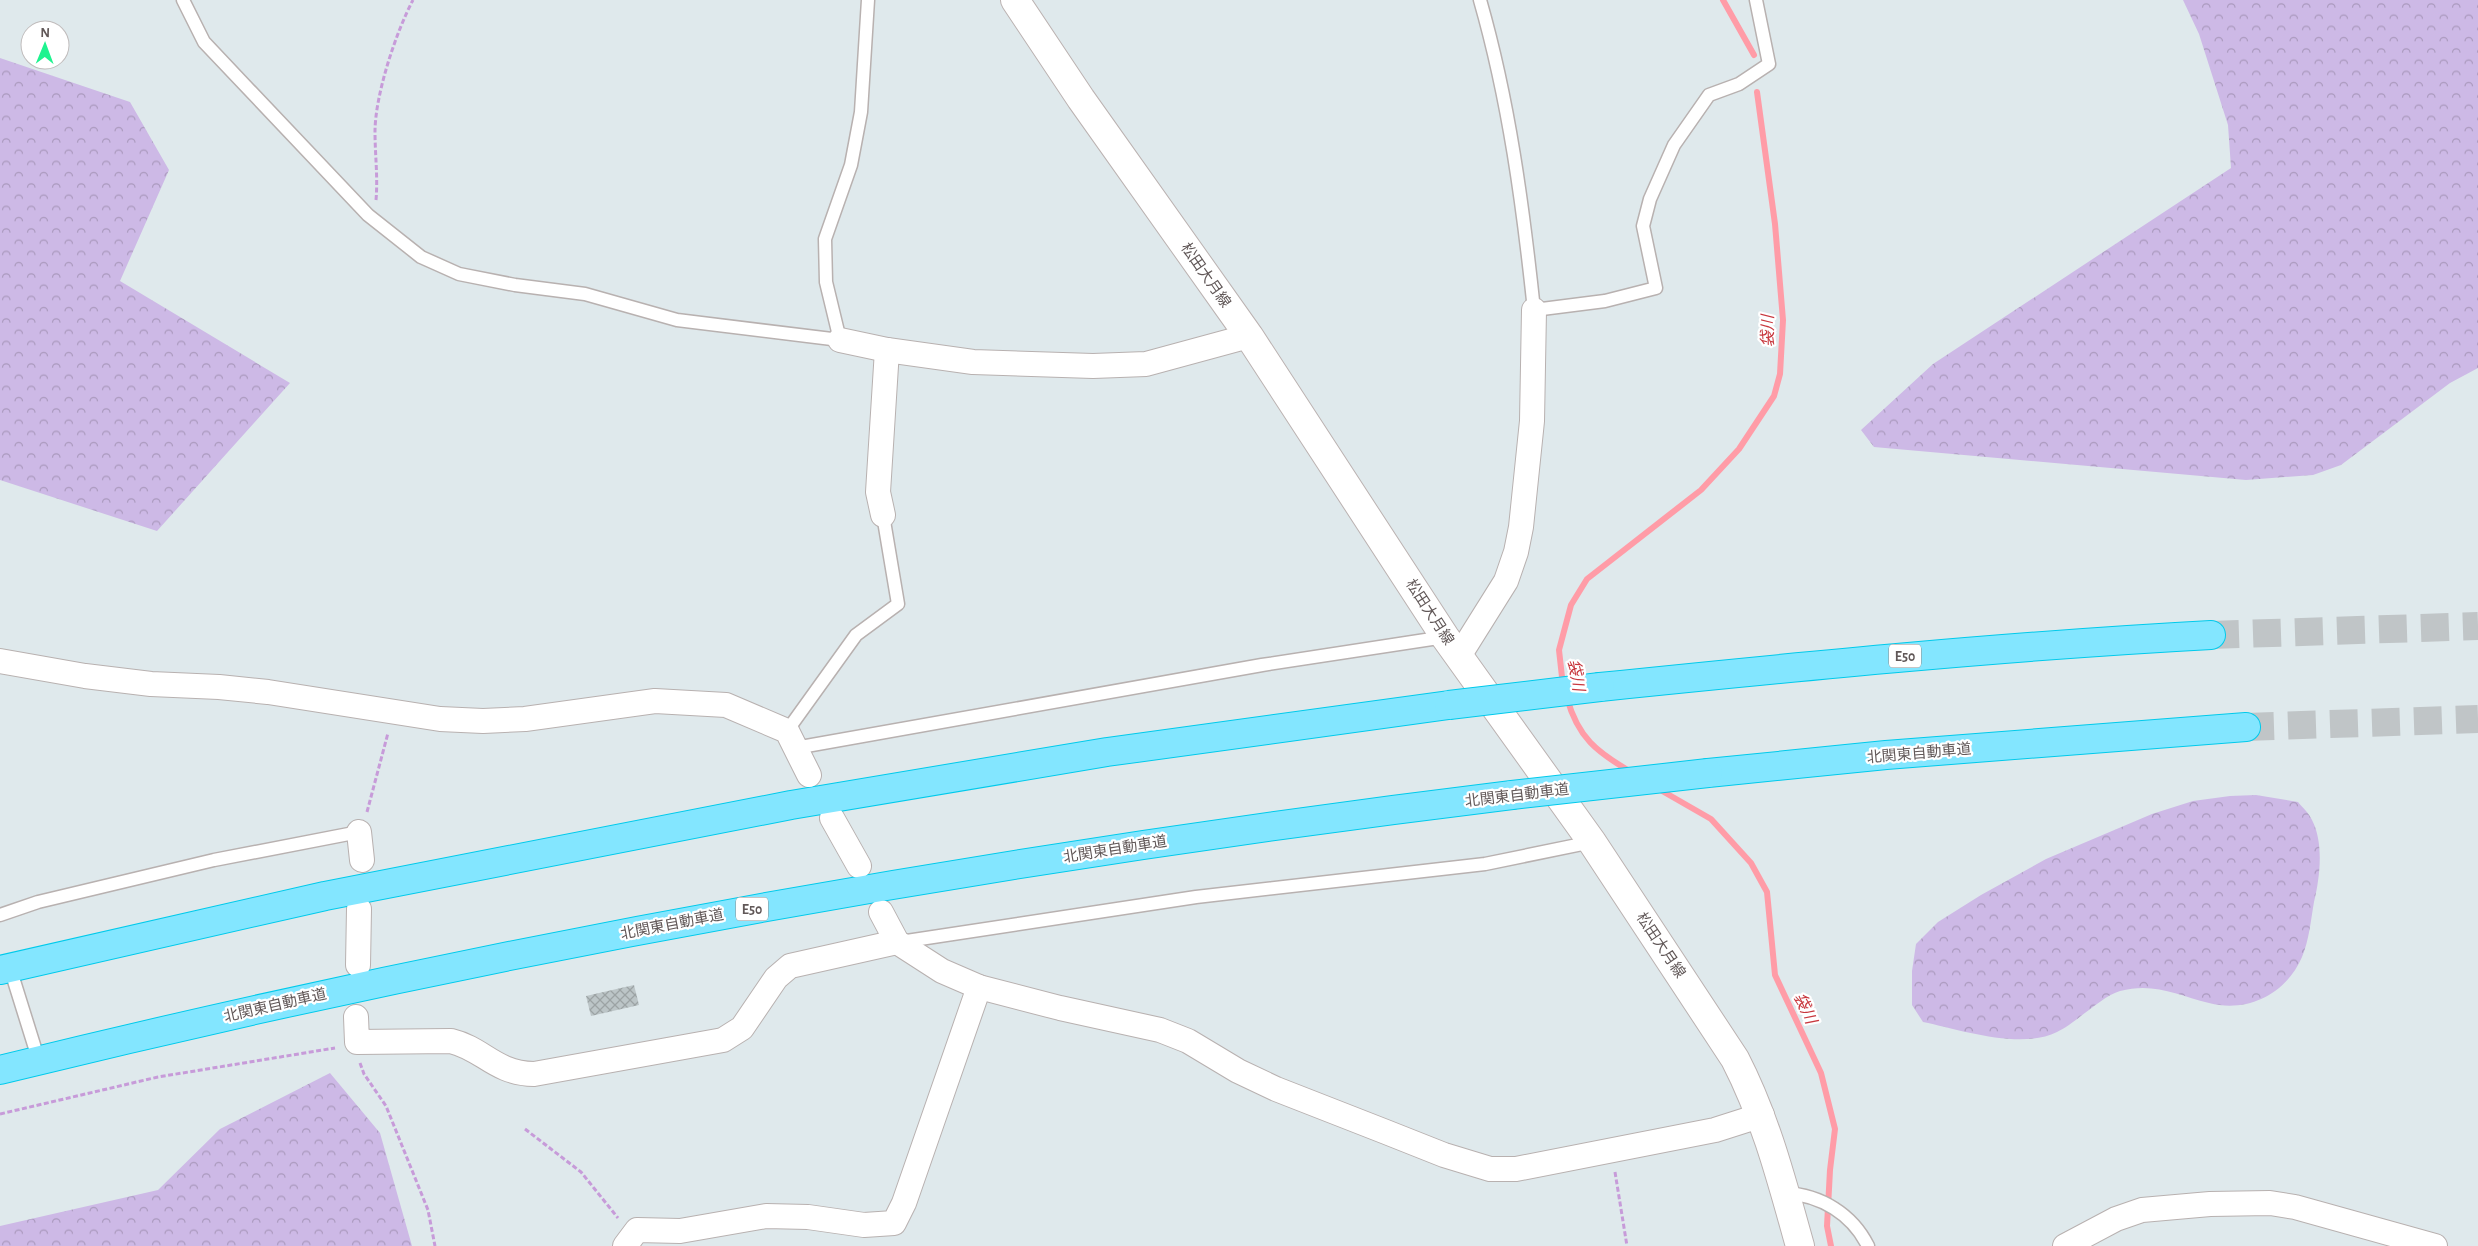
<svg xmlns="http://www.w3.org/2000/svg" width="2478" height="1246" font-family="'Alegreya Sans','Noto Sans JP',sans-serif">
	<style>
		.forest { fill: url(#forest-crowns) }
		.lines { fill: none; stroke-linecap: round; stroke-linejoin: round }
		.stream { stroke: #ff9ca7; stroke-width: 6 }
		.building { fill: url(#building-cross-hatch) }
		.highway-tunnel { stroke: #c0c5c7; stroke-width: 28; stroke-dasharray: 28 14; stroke-linecap: butt }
		.lane-casing { stroke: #b8b1b0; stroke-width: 15 }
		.street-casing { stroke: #b8b1b0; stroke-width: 26 }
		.secondary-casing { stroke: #bbb2b1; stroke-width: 30 }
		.highway-casing { stroke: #00caeb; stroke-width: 30 }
		.path { stroke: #c79bd9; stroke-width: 3; stroke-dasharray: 5 2.5; stroke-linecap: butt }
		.lane { stroke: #fff; stroke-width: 12 }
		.street { stroke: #fff; stroke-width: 24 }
		.secondary { stroke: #fff; stroke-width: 28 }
		.highway { stroke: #83e6ff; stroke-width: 28 }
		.highway-bridge-casing { stroke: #00caeb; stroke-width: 30; stroke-linecap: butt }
		.highway-bridge { stroke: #83e6ff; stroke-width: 28 }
		.labels { text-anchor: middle; stroke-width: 4.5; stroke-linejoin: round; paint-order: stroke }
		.shield { fill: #fff; stroke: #908a8a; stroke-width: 1 }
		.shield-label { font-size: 14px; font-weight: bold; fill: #615858 }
		.street-label { font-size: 15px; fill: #615858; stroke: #fff }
		.water-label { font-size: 16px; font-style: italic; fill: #c8383e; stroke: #fff }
	</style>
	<defs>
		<pattern id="forest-crowns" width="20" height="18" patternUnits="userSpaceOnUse" patternTransform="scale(1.25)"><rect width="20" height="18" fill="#cdb9e6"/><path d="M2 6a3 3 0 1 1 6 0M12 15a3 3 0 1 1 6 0" fill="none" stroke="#aa99bd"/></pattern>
		<pattern id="building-cross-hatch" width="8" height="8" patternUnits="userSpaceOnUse" patternTransform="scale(1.25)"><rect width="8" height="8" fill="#bcc5c7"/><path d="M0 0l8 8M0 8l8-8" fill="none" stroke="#9ca3a4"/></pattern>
	</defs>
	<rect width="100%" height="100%" fill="#dfe9ec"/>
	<!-- forest -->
	<g class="forest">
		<polygon points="2183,0 2478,0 2478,368 2450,383 2341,465 2313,475 2246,480 1874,447 1861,430 1933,364 2231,168 2228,125 2199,34"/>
		<polygon points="0,58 130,102 169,170 120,281 290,383 157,531 0,480"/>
		<path d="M 2256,795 L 2298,802 C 2302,807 2309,813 2312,820 C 2324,843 2320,877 2314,902 C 2311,919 2309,941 2302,957 C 2286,994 2248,1013 2209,1003 C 2177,995 2154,982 2120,991 C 2102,996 2076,1023 2057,1032 C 2021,1050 1961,1030 1923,1022 L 1912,1005 L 1912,971 L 1916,944 L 1938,922 L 1981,895 L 2046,859 L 2152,814 L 2193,801 L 2230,796 Z"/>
		<polygon points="330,1073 380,1133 412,1246 0,1246 0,1226 158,1190 220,1129"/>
	</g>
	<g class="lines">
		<!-- stream -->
		<g class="stream">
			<polyline points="1723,0 1754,55"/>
			<polyline points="1563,686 1559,650 1571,605 1587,579 1701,490 1739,449 1774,396 1780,374 1783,320 1775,224 1757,92"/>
			<path d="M 1567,698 C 1578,738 1597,752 1631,772"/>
			<polyline points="1657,788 1711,819 1751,863 1767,892 1775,975 1821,1073 1835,1129 1830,1170 1827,1226 1831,1246"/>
		</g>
	</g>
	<!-- building -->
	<polygon class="building" points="634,985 639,1005 591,1016 586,996"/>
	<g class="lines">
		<!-- highway-tunnel -->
		<g class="highway-tunnel">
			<polyline points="2211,635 2478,626"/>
			<polyline points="2246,727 2478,719"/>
		</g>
		<defs>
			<g id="lane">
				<polyline points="183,0 204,42 368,215 421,257 459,274 515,285 585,294 677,320 840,340 826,282 825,239 851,165 861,112 868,0"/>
				<path d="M 1480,0 C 1509,101 1523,206 1534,310 L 1605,301 L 1656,288 L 1643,226 L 1650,199 L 1674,145 L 1709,95 L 1739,84 L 1769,64 L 1756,0"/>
				<polyline points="787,731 856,635 898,604 883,515"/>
				<polyline points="795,748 1262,665 1445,637"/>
				<polyline points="0,915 38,902 214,860 359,832"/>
				<polyline points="900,942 1196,897 1485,864 1592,842"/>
				<polyline points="10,968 39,1061"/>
				<path d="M 1785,1193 C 1821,1195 1852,1214 1868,1246"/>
			</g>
			<g id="street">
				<polyline points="840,340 887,350 973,362 1093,366 1146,364 1249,336"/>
				<polyline points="883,515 878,492 887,350"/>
				<polyline points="1459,656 1506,581 1516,552 1521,527 1532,421 1534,310"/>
				<polyline points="0,661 85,676 151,684 219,687 268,692 440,719 483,721 525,719 655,701 726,705 787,731 809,775"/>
				<polyline points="832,818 859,866"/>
				<polyline points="359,832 362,860"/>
				<polyline points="881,912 897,942 942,971 979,987 1060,1008 1160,1030 1188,1041 1238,1071 1276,1089 1386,1132 1444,1155 1490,1169 1516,1169 1715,1130 1762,1115"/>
				<polyline points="358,965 359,909"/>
				<path d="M 356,1017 L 357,1042 L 451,1041 C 484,1049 494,1073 534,1074 L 723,1040 L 742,1028 L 776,978 L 790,966 L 897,942"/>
				<polyline points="625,1246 637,1230 680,1231 766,1216 808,1217 864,1225 894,1223 904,1203 979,987"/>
				<polyline points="2065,1246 2116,1219 2142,1210 2210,1204 2270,1203 2295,1207 2435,1246"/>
			</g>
			<path id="secondary" d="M 1015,0 L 1081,99 L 1249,336 L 1445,637 L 1592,842 L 1735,1059 C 1766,1119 1782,1182 1800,1246"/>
			<g id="highway">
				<path d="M 1600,687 C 1804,666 2007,646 2211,635"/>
				<polyline points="1708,773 1886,755 2246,727"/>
				<polyline points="0,970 325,896 791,805 1107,752 1449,705"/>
				<path d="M 0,1070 C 498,947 1003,857 1512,795"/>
			</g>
		</defs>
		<!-- lane casing -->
		<use href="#lane" class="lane-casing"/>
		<!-- street casing -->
		<use href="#street" class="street-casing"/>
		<!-- secondary casing -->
		<use href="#secondary" class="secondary-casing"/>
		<!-- highway casing -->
		<use href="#highway" class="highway-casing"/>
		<!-- path -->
		<g class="path">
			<path d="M 376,200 C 378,177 375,155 375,132 C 375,95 396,32 413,0"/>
			<polyline points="367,812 388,733"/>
			<polyline points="360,1063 364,1074 386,1106 428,1210 435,1246"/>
			<polyline points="0,1114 158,1077 335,1048"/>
			<polyline points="525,1129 581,1172 618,1218"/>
			<polyline points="1615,1172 1627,1246"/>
		</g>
		<!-- lane -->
		<use href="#lane" class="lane"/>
		<!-- street -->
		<use href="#street" class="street"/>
		<!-- secondary -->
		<use href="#secondary" class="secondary"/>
		<!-- highway -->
		<use href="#highway" class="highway"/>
		<defs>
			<g id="highway-bridge">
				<polyline points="1449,705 1600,687"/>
				<polyline points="1512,795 1708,773"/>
			</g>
		</defs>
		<!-- highway-bridge casing -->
		<use href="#highway-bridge" class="highway-bridge-casing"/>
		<!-- highway-bridge -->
		<use href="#highway-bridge" class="highway-bridge"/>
	</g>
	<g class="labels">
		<!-- shield labels -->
		<g class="shield">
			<rect x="1889" y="644.5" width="32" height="23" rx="4"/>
			<rect x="736" y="897.5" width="32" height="23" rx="4"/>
		</g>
		<g class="shield-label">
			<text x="1905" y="661">E50</text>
			<text x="752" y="914">E50</text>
		</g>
		<!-- street labels -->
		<g class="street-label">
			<text transform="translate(1206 275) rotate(55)" y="5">松田大月線</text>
			<text transform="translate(1430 612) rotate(57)" y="5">松田大月線</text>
			<text transform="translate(1919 753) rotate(-5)" y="5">北関東自動車道</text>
			<text transform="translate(1517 795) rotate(-7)" y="5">北関東自動車道</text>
			<text transform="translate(1115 849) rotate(-9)" y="5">北関東自動車道</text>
			<text transform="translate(672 924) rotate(-11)" y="5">北関東自動車道</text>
			<text transform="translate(1661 945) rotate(56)" y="5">松田大月線</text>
			<text transform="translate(275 1005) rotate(-13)" y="5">北関東自動車道</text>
		</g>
		<!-- water labels -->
		<g class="water-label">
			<text transform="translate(1767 331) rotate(-90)" y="6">袋川</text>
			<text transform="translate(1577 675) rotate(80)" y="6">袋川</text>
			<text transform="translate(1806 1008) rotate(65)" y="6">袋川</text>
		</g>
	</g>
	<!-- north arrow -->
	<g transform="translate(45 45) rotate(1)"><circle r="24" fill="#ffffff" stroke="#c0bcbc"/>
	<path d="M0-4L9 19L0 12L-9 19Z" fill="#1ef38f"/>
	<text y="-8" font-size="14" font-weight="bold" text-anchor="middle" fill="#615858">N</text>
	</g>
</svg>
